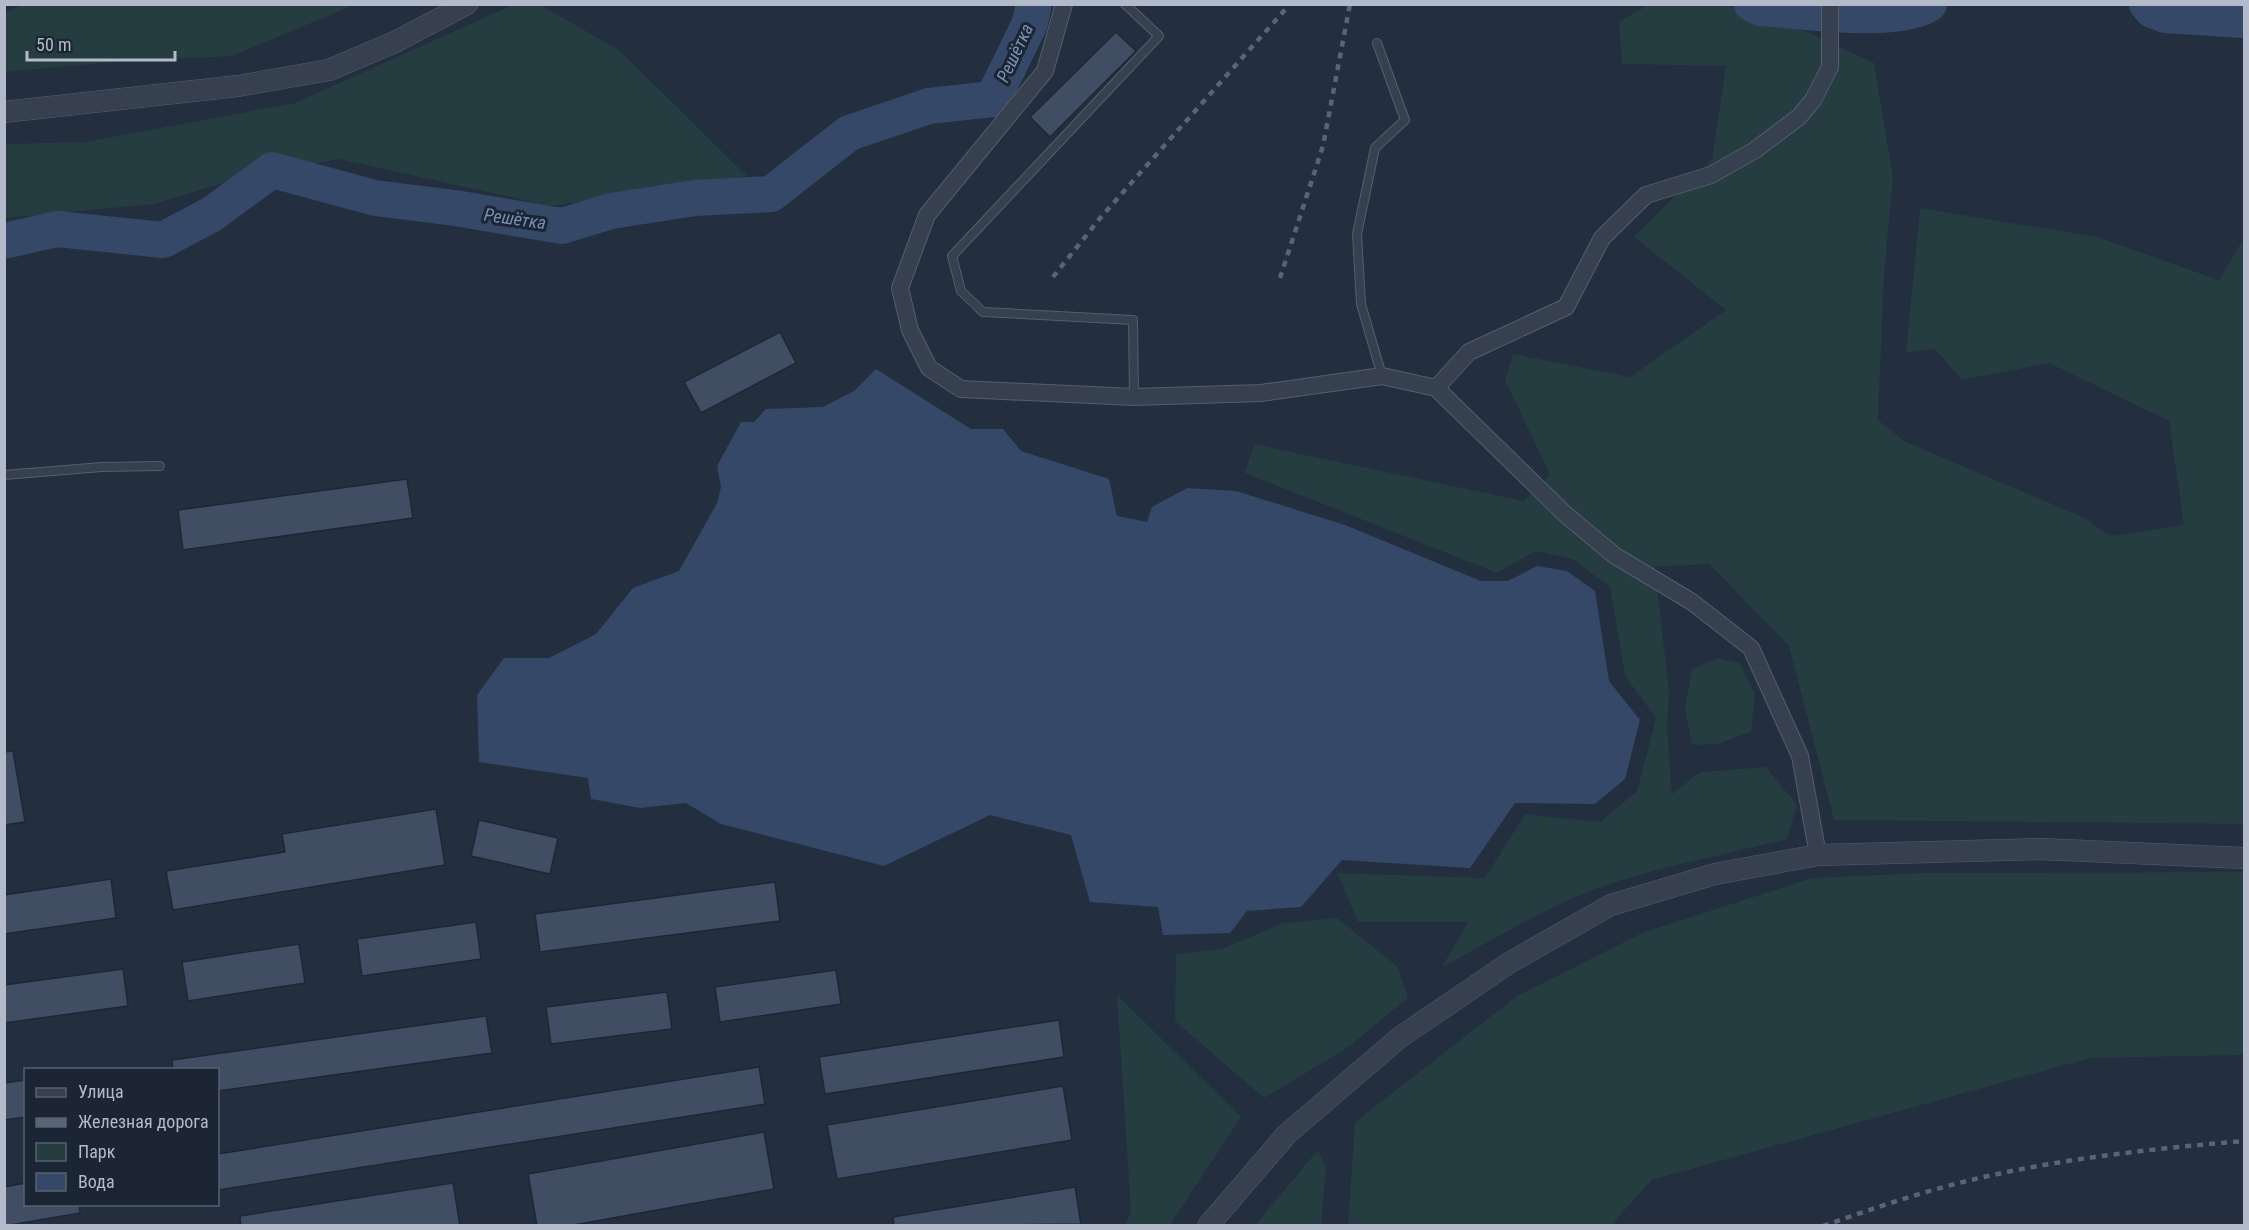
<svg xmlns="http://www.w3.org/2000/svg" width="2249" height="1230" font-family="'Roboto Condensed',sans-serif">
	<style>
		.green { fill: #253c40 }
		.water { fill: #354867 }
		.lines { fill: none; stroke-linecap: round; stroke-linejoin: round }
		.river { stroke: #354867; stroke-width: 36 }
		.building { fill: #414d62; stroke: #1e2736; stroke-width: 1.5 }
		.service-casing { stroke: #555e6d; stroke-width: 10 }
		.minor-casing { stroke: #555e6d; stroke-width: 18 }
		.tertiary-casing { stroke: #555e6d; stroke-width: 22 }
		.service { stroke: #37404f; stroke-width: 8 }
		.minor { stroke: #37404f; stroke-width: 16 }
		.tertiary { stroke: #37404f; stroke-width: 21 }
		.rail { stroke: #596476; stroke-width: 4.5; stroke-dasharray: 6 6; stroke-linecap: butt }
		.labels { text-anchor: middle; stroke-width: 6; stroke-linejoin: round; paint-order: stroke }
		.water-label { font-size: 18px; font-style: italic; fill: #798fb3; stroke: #1c2534 }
	</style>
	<rect width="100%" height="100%" fill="#232e3f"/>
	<!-- green -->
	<g class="green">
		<polygon points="539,4 620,51 747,176 551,206 339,159 232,180 155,204 5,218 5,144 85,142 295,103 513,5"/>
		<path d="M 1724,4 L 1807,32 L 1874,63 L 1893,176 L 1884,277 L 1878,420 L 1906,442 L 2085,518 L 2110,536 L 2184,525 L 2169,421 L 2049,363 L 1962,380 L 1935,349 L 1906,352 L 1920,208 L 2097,237 L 2219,280 L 2244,238 L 2244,824 L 1834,820 L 1789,646 L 1709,564 L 1655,567 L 1669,691 L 1667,728 L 1672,794 L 1700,772 L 1766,767 L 1797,805 L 1787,839 C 1725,855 1661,866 1601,887 C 1545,907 1494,940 1442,967 L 1468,922 L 1358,922 L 1337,873 L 1485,878 L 1525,814 L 1600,822 L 1637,791 L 1656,718 L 1625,676 L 1610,587 L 1572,559 L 1535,551 L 1497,573 L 1245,473 L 1254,444 L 1524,501 L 1550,475 L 1505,380 L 1513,354 L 1630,377 L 1726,310 L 1634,237 L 1712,159 L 1726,66 L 1622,64 L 1619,22 L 1648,5 Z"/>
		<polygon points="21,5 21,4 354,5 232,56 113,62 5,72 5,14"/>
		<polygon points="1718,658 1740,663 1755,694 1751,732 1717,744 1692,745 1685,707 1692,669"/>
		<polygon points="2244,872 2244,1055 2090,1058 1652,1180 1611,1225 1348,1225 1355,1122 1517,996 1642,933 1812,878 1921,873"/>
		<polygon points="1337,918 1398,967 1408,998 1347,1048 1264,1098 1175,1021 1176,954 1222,949 1283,923"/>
		<polygon points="1117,995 1241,1117 1170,1225 1125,1225 1131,1213"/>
		<polygon points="1318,1150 1326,1167 1321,1225 1255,1225"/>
	</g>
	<!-- water -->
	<polygon class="water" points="876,369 971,429 1003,429 1021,451 1109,479 1117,516 1147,522 1152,507 1187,488 1236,491 1345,525 1481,581 1508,581 1537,566 1567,571 1595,591 1609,681 1640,720 1625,779 1595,804 1515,803 1470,868 1342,860 1301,907 1247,911 1230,933 1163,935 1158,907 1090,902 1071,835 990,815 884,866 721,824 686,803 640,808 591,799 588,778 479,762 477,695 504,658 549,658 596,634 633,588 679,571 717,503 721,487 717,466 741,422 754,422 766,409 823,407 854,391"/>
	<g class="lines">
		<!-- river -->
		<g class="river">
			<path d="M 1752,4 L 1760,8 C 1803,11 1894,25 1929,4"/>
			<polyline points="2147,4 2152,10 2165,15 2244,20"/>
			<polyline points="4,241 57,229 163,240 212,214 272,170 375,198 455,208 562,226 611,211 695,198 771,194 849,133 929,106 993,99 1030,23 1034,4"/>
		</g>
	</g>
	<!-- building -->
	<g class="building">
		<polygon points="1116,32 1136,51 1050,137 1030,117"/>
		<polygon points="780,332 796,363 701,413 684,382"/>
		<polygon points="407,479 413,518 183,550 178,510"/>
		<polygon points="13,751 25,822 4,825 4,752"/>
		<polygon points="436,809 445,865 173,910 166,871 285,852 282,834"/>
		<polygon points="479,820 558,838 550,874 471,856"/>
		<polygon points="111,879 116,918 4,934 4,895"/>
		<polygon points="775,882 780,921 540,952 535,914"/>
		<polygon points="476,922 481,959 362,976 357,939"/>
		<polygon points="299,944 305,983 188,1001 182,962"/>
		<polygon points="123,969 128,1006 4,1023 4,985"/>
		<polygon points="836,970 841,1004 720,1022 715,987"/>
		<polygon points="667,992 672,1029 551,1044 546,1007"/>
		<polygon points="486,1016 492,1053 218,1091 218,1070 173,1070 172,1060"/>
		<polygon points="1059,1020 1064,1057 825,1094 819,1057"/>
		<polygon points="759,1067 765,1104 218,1190 218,1154"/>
		<polygon points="26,1080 26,1117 4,1120 4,1083"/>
		<polygon points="1063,1086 1072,1140 837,1179 827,1125"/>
		<polygon points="764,1132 774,1189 568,1226 537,1226 528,1174"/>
		<polygon points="26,1183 26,1204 79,1204 80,1213 4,1226 4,1187"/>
		<polygon points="453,1183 460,1226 241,1226 240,1216"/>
		<polygon points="1075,1187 1081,1224 894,1226 893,1217"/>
	</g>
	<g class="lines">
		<defs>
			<g id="service">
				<polyline points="1125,4 1159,36 952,256 961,291 983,312 1133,320 1134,397"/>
				<polyline points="1377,43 1405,120 1375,148 1357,234 1361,304 1382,376"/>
				<polyline points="4,475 102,467 160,466"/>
			</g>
			<g id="minor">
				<polyline points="1064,4 1045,71 927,215 900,288 910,330 929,368 961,389 1134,397 1261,393 1382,376 1436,388 1565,514 1614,555 1692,602 1751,648 1800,756 1818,855"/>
				<polyline points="1436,388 1469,352 1566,307 1602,238 1646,195 1711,175 1755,150 1799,117 1813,100 1830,67 1830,4"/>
			</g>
			<g id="tertiary">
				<polyline points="4,112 238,86 329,70 395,42 467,4"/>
				<polyline points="1208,1226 1287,1134 1399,1038 1509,963 1611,905 1715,874 1818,855 2041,849 2244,858"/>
			</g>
		</defs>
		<!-- service casing -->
		<use href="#service" class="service-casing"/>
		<!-- minor casing -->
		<use href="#minor" class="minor-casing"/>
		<!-- tertiary casing -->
		<use href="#tertiary" class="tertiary-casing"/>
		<!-- service -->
		<use href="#service" class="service"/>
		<!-- minor -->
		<use href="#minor" class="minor"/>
		<!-- tertiary -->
		<use href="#tertiary" class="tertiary"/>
		<!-- rail -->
		<g class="rail">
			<polyline points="1053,277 1101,217 1290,4"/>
			<polyline points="1280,278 1323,146 1350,4"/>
			<path d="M 1823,1226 C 1869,1210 1915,1194 1963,1182 C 2055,1159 2150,1149 2244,1141"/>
		</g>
	</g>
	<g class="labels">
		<!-- water labels -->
		<g class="water-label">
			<text transform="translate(1015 53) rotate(-65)" y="6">Решётка</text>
			<text transform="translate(515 219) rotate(8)" y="6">Решётка</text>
		</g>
	</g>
	<!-- border -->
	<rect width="2249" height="1230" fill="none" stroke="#b3bbca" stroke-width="12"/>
	<!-- legend -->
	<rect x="24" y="1068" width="195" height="138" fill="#1c2534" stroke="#586170" stroke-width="1.5"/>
	<rect x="36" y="1088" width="30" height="9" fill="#37404f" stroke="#586170" stroke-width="1.5"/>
	<text x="78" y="1098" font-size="18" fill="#b3bbca">Улица</text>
	<rect x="36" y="1118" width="30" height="9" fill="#596476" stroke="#586170" stroke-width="1.5"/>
	<text x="78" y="1128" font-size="18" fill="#b3bbca">Железная дорога</text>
	<rect x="36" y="1143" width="30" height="18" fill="#253c40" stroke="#586170" stroke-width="1.5"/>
	<text x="78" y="1158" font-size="18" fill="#b3bbca">Парк</text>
	<rect x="36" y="1173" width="30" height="18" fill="#354867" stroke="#586170" stroke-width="1.5"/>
	<text x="78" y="1188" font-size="18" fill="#b3bbca">Вода</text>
	<!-- scale -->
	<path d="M27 51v9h148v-9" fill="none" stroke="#b3bbca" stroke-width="3"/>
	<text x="36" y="51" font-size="18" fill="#b3bbca" stroke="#1c2534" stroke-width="4.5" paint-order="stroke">50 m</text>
</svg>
